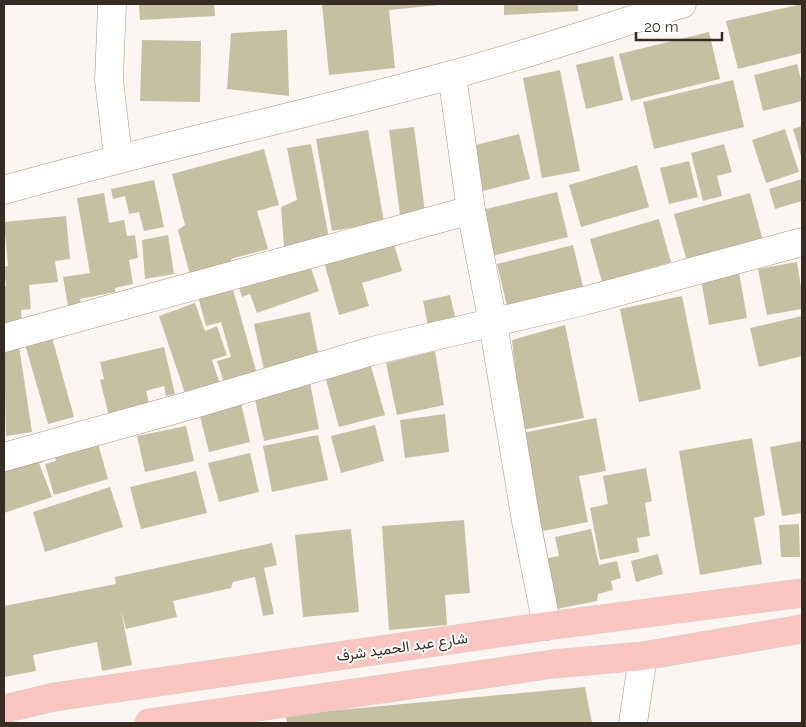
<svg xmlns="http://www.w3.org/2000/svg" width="806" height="727" font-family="Raleway,Vazirmatn,sans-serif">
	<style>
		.building { fill: #c6c0a2 }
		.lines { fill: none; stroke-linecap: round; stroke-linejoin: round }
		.minor-casing { stroke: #ae9681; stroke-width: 29 }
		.major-casing { stroke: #d3d1cf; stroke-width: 29 }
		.minor { stroke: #fff; stroke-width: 28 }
		.major { stroke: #fac5be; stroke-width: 28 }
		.labels { text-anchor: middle; stroke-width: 4; stroke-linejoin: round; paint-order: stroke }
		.street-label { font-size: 15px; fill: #362c24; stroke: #fff }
	</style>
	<rect width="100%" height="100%" fill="#fbf6f1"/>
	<!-- building -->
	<g class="building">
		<polygon points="139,4 214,4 215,16 140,20"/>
		<polygon points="322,4 439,4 439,5 389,10 395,68 329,75"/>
		<polygon points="504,4 578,4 578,11 504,15"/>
		<polygon points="802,4 802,53 738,69 726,21"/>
		<polygon points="287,30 289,96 227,89 231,33"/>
		<polygon points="709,32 720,79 631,101 619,54"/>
		<polygon points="142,40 201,41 200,102 140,101"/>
		<polygon points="613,56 623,100 586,109 576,65"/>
		<polygon points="797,64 802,83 802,101 763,111 754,75"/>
		<polygon points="560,70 580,171 542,178 523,78"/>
		<polygon points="733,80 744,127 654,149 643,102"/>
		<polygon points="802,126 802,159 793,129"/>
		<polygon points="414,127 425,212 400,215 389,130"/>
		<polygon points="785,129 799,172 766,183 752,140"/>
		<polygon points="368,130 384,222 332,231 316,139"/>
		<polygon points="519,134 530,179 479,192 468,147"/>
		<polygon points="311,144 329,238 284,247 281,207 297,200 287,148"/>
		<polygon points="724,144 732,172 717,176 722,196 703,201 691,153"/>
		<polygon points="264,149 279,205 257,211 268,249 231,259 232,264 190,275 178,230 185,225 172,174"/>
		<polygon points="689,161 698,197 669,204 660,168"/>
		<polygon points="637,165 649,207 581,227 569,185"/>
		<polygon points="802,179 802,201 775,209 769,189"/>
		<polygon points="154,180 164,227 144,231 139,212 129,214 125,196 113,199 111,189"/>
		<polygon points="557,192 568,237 492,256 482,210"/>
		<polygon points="104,193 109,223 124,220 127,236 135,235 138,258 129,260 133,284 115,288 115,292 80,299 82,309 69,311 63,277 90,273 77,198"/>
		<polygon points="750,193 763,241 687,262 674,214"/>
		<polygon points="66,216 70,259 55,261 58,282 29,285 31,309 21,310 22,325 4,327 4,286 6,286 4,267 8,266 4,222"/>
		<polygon points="659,219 671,262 602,282 590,239"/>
		<polygon points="168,235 174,274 145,279 142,240"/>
		<polygon points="393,241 402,271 362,283 369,306 339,315 324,262"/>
		<polygon points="573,245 584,291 508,310 497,264"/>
		<polygon points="308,260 319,291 257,313 250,294 242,297 238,285"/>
		<polygon points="797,262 802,293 802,309 767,315 758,269"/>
		<polygon points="739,272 747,318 709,325 701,279"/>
		<polygon points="232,286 257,374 224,383 217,361 231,357 221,322 206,326 198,296"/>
		<polygon points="450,295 456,320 428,326 423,301"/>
		<polygon points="682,296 701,389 639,402 620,309"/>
		<polygon points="195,303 205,331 217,326 227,355 212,360 220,384 186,396 159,316"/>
		<polygon points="310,312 319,358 264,370 254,324"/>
		<polygon points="802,316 802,356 759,367 750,328"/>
		<polygon points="565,325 584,418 522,430 512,340"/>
		<polygon points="51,334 74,417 48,424 24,341"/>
		<polygon points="19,346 32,432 6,436 4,349"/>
		<polygon points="164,347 175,394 166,396 164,386 146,391 150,407 109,416 100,380 104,379 100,362"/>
		<polygon points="435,351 444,405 397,415 386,363"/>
		<polygon points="370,363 385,415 339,427 325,376"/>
		<polygon points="310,383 319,429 264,441 254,395"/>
		<polygon points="241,403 250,442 209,452 199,413"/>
		<polygon points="445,414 449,452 405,458 400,420"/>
		<polygon points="596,418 606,471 579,476 588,522 543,531 548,558 559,556 555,537 591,529 599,565 617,561 621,578 611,581 613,590 598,594 597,601 547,611 518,434"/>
		<polygon points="375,425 384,461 341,473 331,436"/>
		<polygon points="186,426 194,461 145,472 137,436"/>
		<polygon points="318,435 328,480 272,492 263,446"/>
		<polygon points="752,438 765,515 754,518 762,564 700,575 679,451"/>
		<polygon points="97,440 108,479 54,495 45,464 56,461 53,452"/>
		<polygon points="802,441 802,513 782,516 770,447"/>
		<polygon points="41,449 44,462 39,463 52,497 4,513 4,462"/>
		<polygon points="250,453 259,492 219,502 208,463"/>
		<polygon points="646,468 652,501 645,503 650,536 637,538 639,552 600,560 590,508 608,504 603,476"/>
		<polygon points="196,471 207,513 141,529 130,487"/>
		<polygon points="110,487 123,527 45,552 33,512"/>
		<polygon points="464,520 470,593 445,595 447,625 389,630 382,526"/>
		<polygon points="799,524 800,557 781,557 779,525"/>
		<polygon points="351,529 359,612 303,617 295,535"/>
		<polygon points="272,543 277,565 264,568 274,614 263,616 255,577 233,582 231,588 173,601 177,617 126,629 121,611 132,665 102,671 97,642 33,655 36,671 4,677 4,606 116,584 115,577"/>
		<polygon points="658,554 663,574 636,582 631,561"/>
		<polygon points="585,687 592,723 287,723 286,715"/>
	</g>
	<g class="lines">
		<defs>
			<g id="minor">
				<polyline points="112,4 109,80 118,157"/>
				<polyline points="452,75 471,210 493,323 526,521 547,626"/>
				<path d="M 4,190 C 152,148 302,116 451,75 C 529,54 605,28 682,4"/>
				<polyline points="4,338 471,210"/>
				<polyline points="4,457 184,407 372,351 584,301 802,242"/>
				<polyline points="633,723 643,656"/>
			</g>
			<g id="major">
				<polyline points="4,709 54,697 547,626 802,593"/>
				<polyline points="149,723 553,664 643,656 802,629"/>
			</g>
		</defs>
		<!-- minor casing -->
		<use href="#minor" class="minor-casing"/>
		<!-- major casing -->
		<use href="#major" class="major-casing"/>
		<!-- minor -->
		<use href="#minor" class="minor"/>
		<!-- major -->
		<use href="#major" class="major"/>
	</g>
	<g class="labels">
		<!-- street labels -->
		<g class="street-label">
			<text transform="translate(402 647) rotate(-8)" y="5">شارع عبد الحميد شرف</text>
		</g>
	</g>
	<!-- border -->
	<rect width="806" height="727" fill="none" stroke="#362c24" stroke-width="10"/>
	<!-- scale -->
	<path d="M636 32v8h86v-8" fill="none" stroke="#362c24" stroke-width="2.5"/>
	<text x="644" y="32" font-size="15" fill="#362c24" stroke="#ffffff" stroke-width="4" paint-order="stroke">20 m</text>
</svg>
